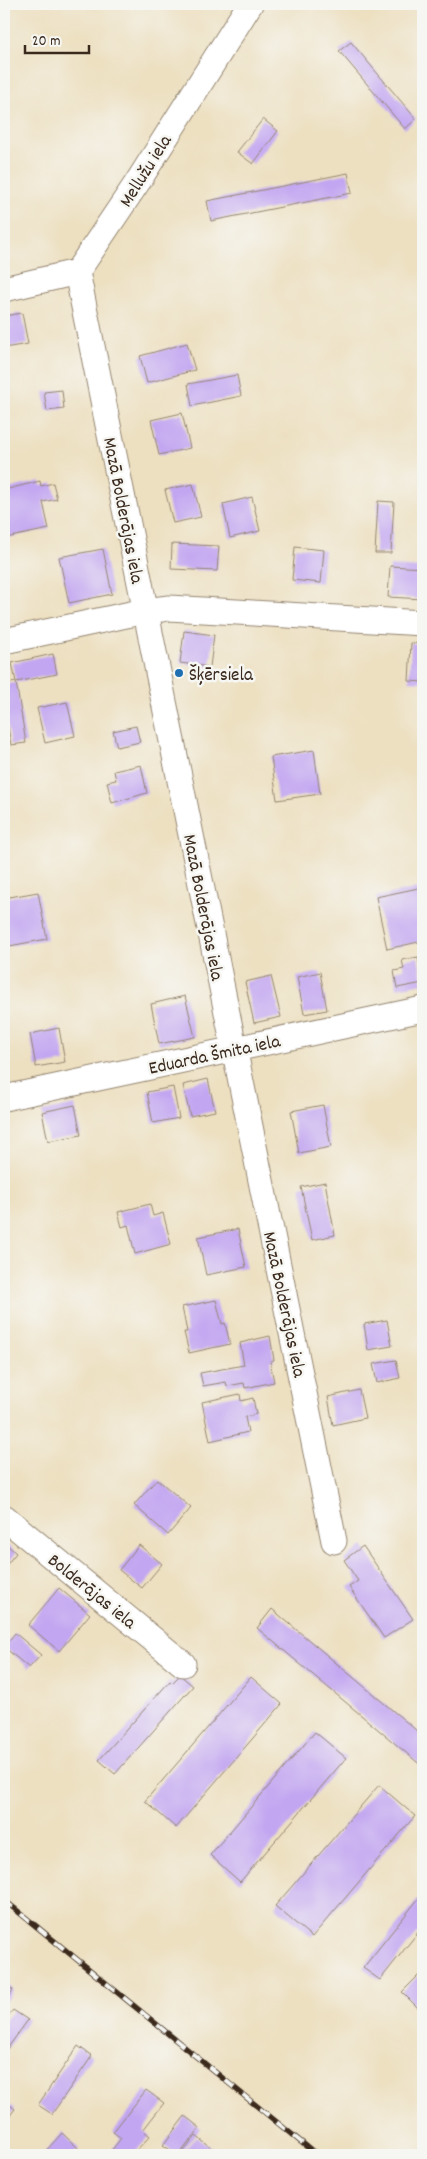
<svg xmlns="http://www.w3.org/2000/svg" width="427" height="2159" font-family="Dekko,sans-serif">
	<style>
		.building { fill: #c2a6f1 }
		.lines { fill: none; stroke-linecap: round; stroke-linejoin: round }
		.minor-casing { stroke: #948570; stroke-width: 27 }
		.minor { stroke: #fff; stroke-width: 25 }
		.rail-casing { stroke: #3b2a1e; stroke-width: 5.5 }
		.rail { stroke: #f6f6f2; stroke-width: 4; stroke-dasharray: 11; stroke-linecap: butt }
		.poi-dot { fill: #1f6fb2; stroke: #f6f6f2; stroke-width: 2 }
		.labels { text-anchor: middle; stroke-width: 5; stroke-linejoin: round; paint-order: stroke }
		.street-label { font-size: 19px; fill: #3b2a1e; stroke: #f6f6f2 }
		.poi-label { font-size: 19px; fill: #3b2a1e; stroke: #f6f6f2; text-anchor: start }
	</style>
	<rect width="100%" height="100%" fill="#f6f6f2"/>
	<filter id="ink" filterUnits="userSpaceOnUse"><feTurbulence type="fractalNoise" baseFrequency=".02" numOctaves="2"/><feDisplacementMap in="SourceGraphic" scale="10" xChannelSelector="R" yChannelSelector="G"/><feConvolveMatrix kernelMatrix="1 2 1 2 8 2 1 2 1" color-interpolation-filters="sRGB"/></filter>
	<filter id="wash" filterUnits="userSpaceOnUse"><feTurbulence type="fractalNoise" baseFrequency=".0096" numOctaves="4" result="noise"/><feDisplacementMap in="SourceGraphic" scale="20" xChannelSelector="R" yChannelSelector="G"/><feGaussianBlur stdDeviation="1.12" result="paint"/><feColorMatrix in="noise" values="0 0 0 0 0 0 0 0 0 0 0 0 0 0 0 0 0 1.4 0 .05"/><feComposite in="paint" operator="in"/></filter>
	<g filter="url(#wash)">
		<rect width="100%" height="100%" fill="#ede0c1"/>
		<g id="blocks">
			<!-- building -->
			<g class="building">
				<polygon points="351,42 416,119 405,129 339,51"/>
				<polygon points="263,119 278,131 253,164 237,152"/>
				<polygon points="348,173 352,193 211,221 207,201"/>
				<polygon points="22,313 28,344 4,348 4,316"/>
				<polygon points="187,343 195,370 147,383 140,356"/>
				<polygon points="237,375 241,396 192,406 188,384"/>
				<polygon points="62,390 64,409 47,411 44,392"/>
				<polygon points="182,413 190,448 159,455 151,420"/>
				<polygon points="40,481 41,486 53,483 57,499 43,502 49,529 6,538 4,527 4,490"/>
				<polygon points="193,484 201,517 173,523 165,490"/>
				<polygon points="252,497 260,531 230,538 223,504"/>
				<polygon points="378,501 394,502 391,553 375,553"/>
				<polygon points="172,544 219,546 217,571 171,569"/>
				<polygon points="295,547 324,550 321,583 292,580"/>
				<polygon points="103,549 112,594 69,603 59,557"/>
				<polygon points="390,566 423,568 423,599 388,597"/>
				<polygon points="184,631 214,635 210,667 180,663"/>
				<polygon points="411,643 423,644 423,682 409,681"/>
				<polygon points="53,654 57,674 16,682 12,663"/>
				<polygon points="16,682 26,743 11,745 4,703 4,684"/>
				<polygon points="67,702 75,736 45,743 37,708"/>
				<polygon points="136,726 140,742 117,747 113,731"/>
				<polygon points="314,750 320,794 277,800 271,757"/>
				<polygon points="141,765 147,793 112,803 107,782 116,780 114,771"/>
				<polygon points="423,887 423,941 387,949 376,897"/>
				<polygon points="38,892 47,939 4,947 4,898"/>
				<polygon points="418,957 423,983 397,988 394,971 404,969 402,960"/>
				<polygon points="320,972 327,1010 304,1014 297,977"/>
				<polygon points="271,976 281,1017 254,1023 245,982"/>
				<polygon points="185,996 195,1037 159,1044 151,1004"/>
				<polygon points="59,1028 65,1062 36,1067 30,1034"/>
				<polygon points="208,1079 215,1111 190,1116 183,1085"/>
				<polygon points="173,1087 179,1118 153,1123 147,1092"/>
				<polygon points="75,1105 81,1135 48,1141 42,1112"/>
				<polygon points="323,1105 331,1147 299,1153 291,1111"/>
				<polygon points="325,1182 335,1235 312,1240 301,1187"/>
				<polygon points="150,1204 153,1216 163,1213 171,1244 135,1254 128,1225 122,1227 118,1212"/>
				<polygon points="238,1229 246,1267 206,1275 198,1237"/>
				<polygon points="216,1300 222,1324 225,1323 230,1344 189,1353 184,1332 187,1332 182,1307"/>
				<polygon points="387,1320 392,1346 368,1350 364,1324"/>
				<polygon points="270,1336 274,1360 270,1361 274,1382 245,1388 244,1383 227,1386 226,1382 203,1386 200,1373 244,1365 240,1343"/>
				<polygon points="396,1360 400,1378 377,1383 373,1364"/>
				<polygon points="359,1390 365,1418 333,1425 328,1397"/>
				<polygon points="240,1394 241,1401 253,1398 256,1414 245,1417 248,1432 210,1441 202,1402"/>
				<polygon points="157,1479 191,1508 168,1535 134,1505"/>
				<polygon points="4,1542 16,1553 4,1568"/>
				<polygon points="139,1545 162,1564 142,1588 119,1570"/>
				<polygon points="363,1546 413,1619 384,1638 349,1587 358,1581 344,1560"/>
				<polygon points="59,1588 90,1614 59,1651 28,1625"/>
				<polygon points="272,1609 423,1736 423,1767 257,1628"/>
				<polygon points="15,1633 41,1655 29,1668 4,1647"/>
				<polygon points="180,1675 193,1686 115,1774 99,1760 170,1681 172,1683"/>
				<polygon points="251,1677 282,1704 176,1828 145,1801"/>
				<polygon points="315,1732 346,1758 240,1882 210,1855"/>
				<polygon points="379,1785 415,1816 312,1937 275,1906"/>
				<polygon points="423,1893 423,1926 380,1980 363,1968"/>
				<polygon points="423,1971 423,2013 402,1992"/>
				<polygon points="4,1983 13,1990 4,2003"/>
				<polygon points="13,2010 28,2020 4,2053 4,2022"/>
				<polygon points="78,2046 92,2056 52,2114 38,2105"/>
				<polygon points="146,2090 164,2103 143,2130 150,2136 132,2155 108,2155 121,2138 113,2132"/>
				<polygon points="4,2100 15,2109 4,2123"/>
				<polygon points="185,2116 200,2128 179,2155 177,2155 163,2145"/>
				<polygon points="62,2133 79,2149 73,2155 42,2155"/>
				<polygon points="196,2136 215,2151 212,2155 181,2155"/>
			</g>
		</g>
	</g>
	<g filter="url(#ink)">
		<use href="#blocks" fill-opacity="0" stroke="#948570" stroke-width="1"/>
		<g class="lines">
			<defs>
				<g id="minor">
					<polyline points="77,272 334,1541"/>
					<polyline points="4,289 77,272 137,183 250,4"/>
					<polyline points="4,641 145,611 169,608 423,623"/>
					<polyline points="4,1098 423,1009"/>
					<polyline points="4,1517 183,1664"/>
				</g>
			</defs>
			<!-- minor casing -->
			<use href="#minor" class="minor-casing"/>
			<!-- minor -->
			<use href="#minor" class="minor"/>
			<defs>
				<polyline id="rail" points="4,1900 317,2155"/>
			</defs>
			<!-- rail casing -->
			<use href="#rail" class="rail-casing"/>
			<!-- rail -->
			<use href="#rail" class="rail"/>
		</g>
	</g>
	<!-- markers -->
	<circle class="poi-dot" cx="179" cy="673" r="5"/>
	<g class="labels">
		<!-- street labels -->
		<g class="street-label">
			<text transform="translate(144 170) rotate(-58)" y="7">Mellužu iela</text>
			<text transform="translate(125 510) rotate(79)" y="7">Mazā Bolderājas iela</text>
			<text transform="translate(205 907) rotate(79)" y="7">Mazā Bolderājas iela</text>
			<text transform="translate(214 1053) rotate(-12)" y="7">Eduarda Šmita iela</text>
			<text transform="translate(286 1304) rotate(78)" y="7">Mazā Bolderājas iela</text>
			<text transform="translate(93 1590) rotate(39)" y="7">Bolderājas iela</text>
		</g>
		<!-- poi labels -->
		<g class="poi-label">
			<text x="189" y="680">Šķērsiela</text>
		</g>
	</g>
	<!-- margin -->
	<rect width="427" height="2159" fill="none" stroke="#f6f6f2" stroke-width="20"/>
	<!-- scale -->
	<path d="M25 45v8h64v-8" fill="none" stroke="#3b2a1e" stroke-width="2.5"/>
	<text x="32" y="45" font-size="15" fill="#3b2a1e" stroke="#f6f6f2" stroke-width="4" paint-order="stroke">20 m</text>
</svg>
